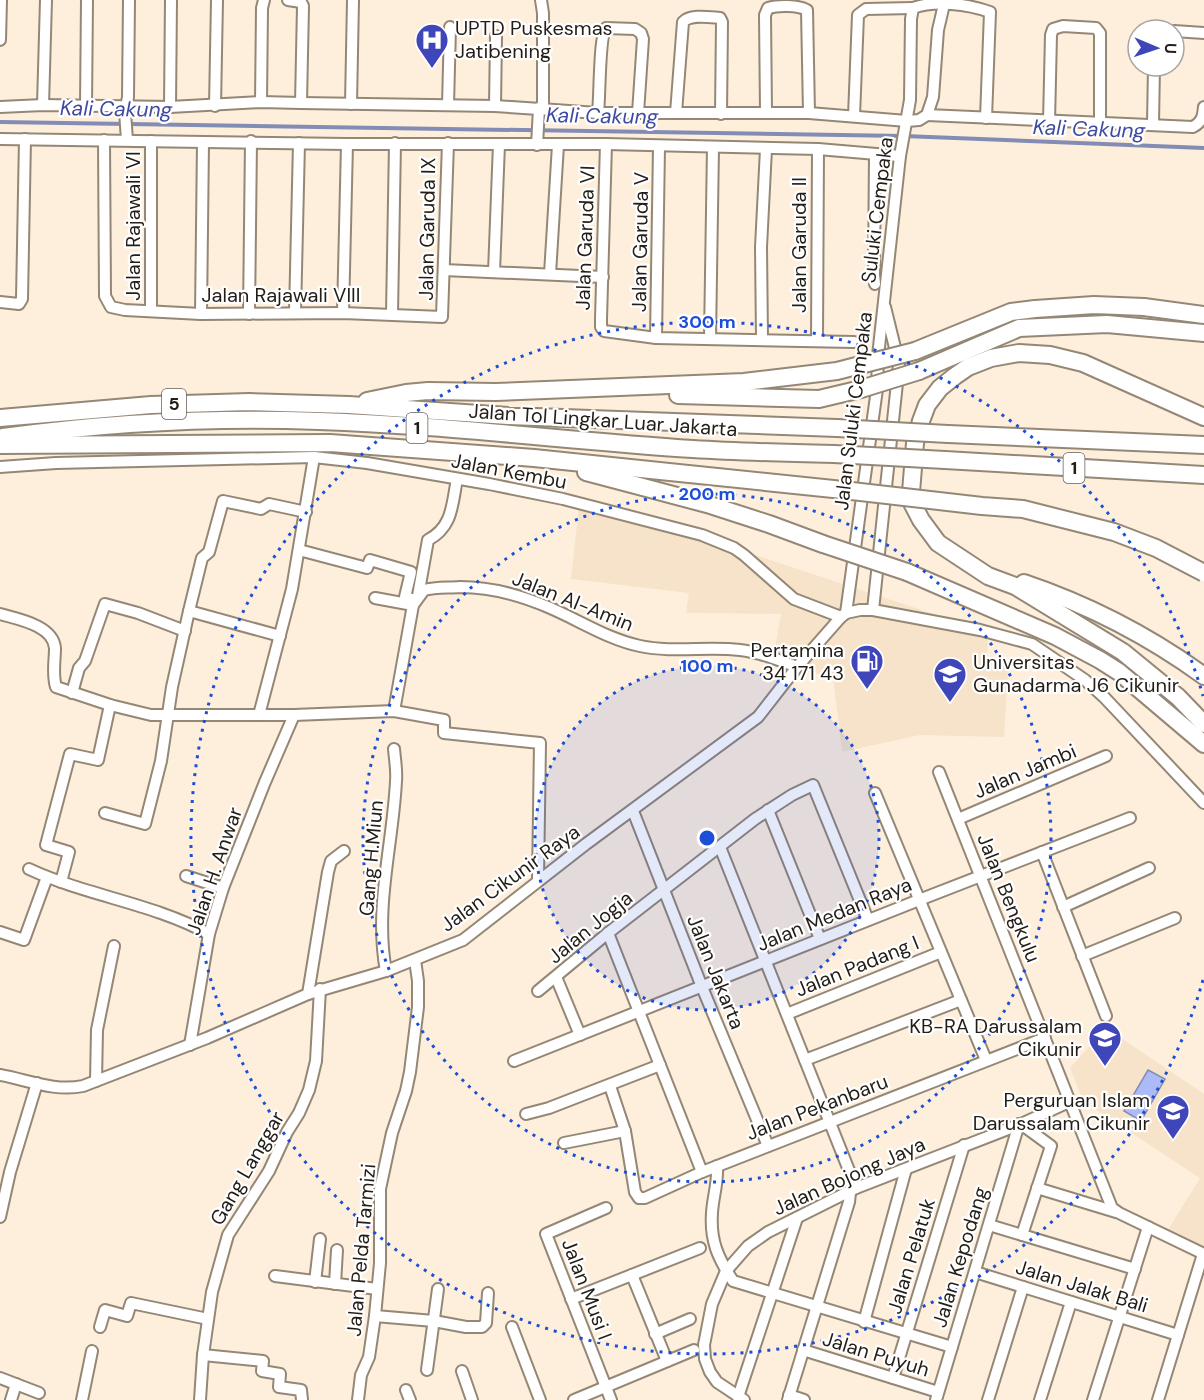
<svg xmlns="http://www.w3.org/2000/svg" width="1204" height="1400" font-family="'DM Sans',sans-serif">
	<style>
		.built { fill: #f6e3c9 }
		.water { fill: #acbbf8; stroke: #838cb4; stroke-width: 1.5 }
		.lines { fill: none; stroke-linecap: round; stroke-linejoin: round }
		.stream { stroke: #838cb4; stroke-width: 4 }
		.minor-casing { stroke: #948776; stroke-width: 14 }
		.highway-casing { stroke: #948776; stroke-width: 20 }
		.minor { stroke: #fff; stroke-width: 10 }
		.highway { stroke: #fff; stroke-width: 16 }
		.highway-bridge-casing { stroke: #948776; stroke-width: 20; stroke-linecap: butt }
		.highway-bridge { stroke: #fff; stroke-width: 16 }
		.ring { fill: none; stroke: #1d4ed8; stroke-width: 3; stroke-dasharray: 3 6 }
		.labels { text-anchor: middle; stroke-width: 4.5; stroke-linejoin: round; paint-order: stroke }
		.shield { fill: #fff; stroke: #64615c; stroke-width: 1.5 }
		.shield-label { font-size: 18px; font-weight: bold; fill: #221d16 }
		.poi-label { font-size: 20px; fill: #221d16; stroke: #fff; text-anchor: end }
		.street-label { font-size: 20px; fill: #221d16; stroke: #fff }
		.water-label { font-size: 21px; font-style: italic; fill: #3e49a0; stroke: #fff }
		.centre { fill: #1d4ed8; stroke: #fff; stroke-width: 3 }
		.ring-label { font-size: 18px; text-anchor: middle; font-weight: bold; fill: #1d4ed8; stroke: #fff; stroke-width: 4.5; stroke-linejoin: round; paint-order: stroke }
	</style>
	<rect width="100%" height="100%" fill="#feefdc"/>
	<!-- built -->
	<g class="built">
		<polygon points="580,497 988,632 987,660 1008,670 1004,737 920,735 842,752 833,677 807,672 773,659 781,614 686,613 689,593 571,579"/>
		<polygon points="1106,1028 1204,1094 1204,1247 1168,1230 1200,1178 1083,1101 1070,1068"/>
	</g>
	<!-- water -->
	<polygon class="water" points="1148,1070 1165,1079 1141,1121 1124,1111"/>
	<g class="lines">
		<!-- stream -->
		<polyline class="stream" points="0,122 904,136 1204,148"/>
		<defs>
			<g id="minor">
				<polyline points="288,0 301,2 303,6 301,103"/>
				<polyline points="541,0 543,13 543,108"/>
				<polyline points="1174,31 1204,33"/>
				<polyline points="0,40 1,0"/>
				<polyline points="261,102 262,8 264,0"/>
				<polyline points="351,104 353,0"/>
				<polyline points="43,105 46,0"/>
				<polyline points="448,105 450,27"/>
				<polyline points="86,106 87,0"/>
				<polyline points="215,106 217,0"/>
				<polyline points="495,106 496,36"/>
				<polyline points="0,107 43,105 170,107 261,102 301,103 495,106 598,113 809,113 907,121 919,120 927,115 933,97 938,30 945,0"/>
				<polyline points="170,107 171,0"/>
				<path d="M 766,112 L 765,15 L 768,8 C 778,5 798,5 807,10 L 809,113"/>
				<path d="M 598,113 C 600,97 599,36 606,28 L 635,29 L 641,33 L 643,39 L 638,113"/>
				<path d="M 676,113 L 683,22 C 690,14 708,17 720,18 L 722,22 L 721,114"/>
				<path d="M 927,115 L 1193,127 C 1202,122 1203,117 1204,107"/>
				<polyline points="854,116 858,15 866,9 913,8"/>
				<polyline points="1049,122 1051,35 1053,29 1063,26 1096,28 1100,33 1100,123"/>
				<polyline points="1153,124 1154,66"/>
				<polyline points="0,139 347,144 606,144 818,149 900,156"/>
				<polyline points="104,140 105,296 111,307 125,310 201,314 343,313 442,317 448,143"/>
				<polyline points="127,140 125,112 128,97 129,0"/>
				<polyline points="606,144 601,319 601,327 604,331 656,338 854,342"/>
				<polyline points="537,145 539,108"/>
				<polyline points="444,270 603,277"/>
				<polyline points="494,272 499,144"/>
				<polyline points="550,274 558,145"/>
				<polyline points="875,284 874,275 875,155"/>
				<polyline points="0,302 19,304 22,299 25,139"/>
				<polyline points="151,311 151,141"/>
				<polyline points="295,313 299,143"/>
				<polyline points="343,313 347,144"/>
				<polyline points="201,314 203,142"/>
				<polyline points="249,314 251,141"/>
				<polyline points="392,314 395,143"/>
				<polyline points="656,338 659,147"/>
				<polyline points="710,339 713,147"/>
				<polyline points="762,339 761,247 766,149"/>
				<polyline points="817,341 818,149"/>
				<polyline points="0,467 56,463 314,457 367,463 489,484 563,499 702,535 734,548 744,555 794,599 841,617"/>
				<polyline points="299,550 367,568 370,560 411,572 405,597 416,600"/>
				<path d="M 418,596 L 428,540 C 453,527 452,504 457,479"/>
				<polyline points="375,598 413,605"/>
				<polyline points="873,610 899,364 885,307"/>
				<polyline points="189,611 280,636"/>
				<path d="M 846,613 L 877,389 L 878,356 L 900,156 L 910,100 L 911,19 L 913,8 C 935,0 968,4 990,12 L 986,118"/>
				<path d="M 0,614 C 17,619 53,625 55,648 C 55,661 52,674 56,687 L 110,705 L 151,715 L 294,715 L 394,711 L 444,720 L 444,733 L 540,743 L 538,880"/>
				<polyline points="72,693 79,668 85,661 105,604 138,613 185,631"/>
				<path d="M 394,711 L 413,605 L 424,590 C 435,587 448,588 460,587 C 491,587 520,595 548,607 C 579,620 607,639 640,646 C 673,653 707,646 740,650 C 759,652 779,660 797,667"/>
				<polyline points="259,715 292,589 314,457"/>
				<polyline points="939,772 1112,1208 1119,1213 1204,1254"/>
				<polyline points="875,793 986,1060"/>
				<polyline points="768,810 820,939"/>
				<polyline points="633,811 702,987 768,1146"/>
				<polyline points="105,813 145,824 161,761 172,687 189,611 202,558 209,552 223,501 261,509 269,504 306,512"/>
				<polyline points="958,819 1106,756"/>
				<polyline points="720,847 856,1188"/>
				<polyline points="1042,852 1106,1016"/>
				<path d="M 29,869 C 87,896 152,903 209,934"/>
				<polyline points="186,876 223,888"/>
				<polyline points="61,882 69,852 46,845 70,754 98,760 110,705"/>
				<polyline points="1063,907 1149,868"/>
				<polyline points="0,932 24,940 47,877"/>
				<polyline points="608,933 702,1172"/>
				<polyline points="1082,956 1175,918"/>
				<path d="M 386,971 C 374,908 393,844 396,781 C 397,771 395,760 394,749"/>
				<polyline points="556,977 580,1035"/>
				<polyline points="538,991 608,933 755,819 792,795 813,785 868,920"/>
				<polyline points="308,994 328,872 331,861 344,851"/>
				<polyline points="787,1014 941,952"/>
				<polyline points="190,1045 209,934 223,888 265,782 294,715"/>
				<polyline points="805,1060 961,1000"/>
				<polyline points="514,1061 919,900 1130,818"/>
				<path d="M 0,1075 C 28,1080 55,1092 83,1086 L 207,1038 L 308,994 L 386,971 L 463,940 L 586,844 L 758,717 L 797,667 L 841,617 L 846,613 L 860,610 L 873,610 L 980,630 L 1032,644 L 1085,680 L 1104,697 L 1204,803"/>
				<polyline points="96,1081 97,1030 114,946"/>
				<polyline points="610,1086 625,1131 635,1192 639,1198 645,1198 702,1172 1045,1038"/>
				<polyline points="526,1114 549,1108 660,1065"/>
				<polyline points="1021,1124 1051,1146 1022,1235"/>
				<polyline points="564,1143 625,1131"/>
				<path d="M 717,1166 C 718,1184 713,1196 712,1213 C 710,1241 718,1258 733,1281 L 952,1347"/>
				<polyline points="1037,1188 1116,1212"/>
				<polyline points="606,1208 546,1234 611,1400"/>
				<polyline points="0,1217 10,1172 37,1083"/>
				<polyline points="989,1225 1135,1269"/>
				<polyline points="975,1272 1178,1335"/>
				<polyline points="632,1275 667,1361"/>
				<polyline points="275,1276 377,1289"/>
				<polyline points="315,1282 320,1239"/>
				<polyline points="335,1284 337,1250"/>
				<polyline points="571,1299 700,1248"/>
				<polyline points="375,1316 434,1321 466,1327 482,1327 486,1323 488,1293"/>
				<polyline points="864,1322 906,1169"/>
				<polyline points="100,1327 105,1310 127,1316 131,1303 208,1319"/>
				<polyline points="512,1327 540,1400"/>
				<polyline points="655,1334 690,1319"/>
				<polyline points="803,1350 938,1392"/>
				<polyline points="203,1355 263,1361 262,1371 280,1374 279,1387 301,1390 302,1400"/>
				<polyline points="427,1370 438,1289"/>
				<polyline points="462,1371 472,1400"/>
				<polyline points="0,1378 39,1393"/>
				<polyline points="893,1378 964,1145"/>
				<polyline points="406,1390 410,1400"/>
				<polyline points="789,1395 804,1400"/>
				<polyline points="738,1397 797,1218"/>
				<polyline points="11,1400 16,1384"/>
				<polyline points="82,1400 92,1351"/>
				<polyline points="200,1400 203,1355 212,1292 228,1235 269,1171 287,1132 299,1113 309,1090 316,1061 320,989"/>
				<polyline points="358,1400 361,1375 369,1357 375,1316 380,1263 380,1189 392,1133 406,1091 410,1072 418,1007 418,981 415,960"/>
				<polyline points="574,1400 694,1350"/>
				<polyline points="744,1400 717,1382 710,1372 705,1359 704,1345 712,1304 726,1271 748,1246 768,1232 856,1188 1021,1124 1069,1102"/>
				<polyline points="788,1400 849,1202 850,1193"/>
				<polyline points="936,1400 1019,1124"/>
				<polyline points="988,1400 1023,1287"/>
				<polyline points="1040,1400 1071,1302"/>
				<polyline points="1093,1400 1148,1227"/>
				<polyline points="1158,1400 1203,1254"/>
			</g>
			<g id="highway">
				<polyline points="915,351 1011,312 1035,309 1094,305 1144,307 1204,315"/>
				<polyline points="919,371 1019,328 1107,324 1204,333"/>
				<polyline points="678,395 819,399 861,389"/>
				<polyline points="367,401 406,393 428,391 496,392 744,382 837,371 868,363"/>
				<polyline points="1204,417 1083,363 1050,355 1019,353 991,358 968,367 955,376 940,388 927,405 921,421 915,443 911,492 911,501 921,520 938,543 988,576 1015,586 1123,652 1178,697 1204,724"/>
				<polyline points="0,418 151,405 249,402 349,405 508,416 837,428"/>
				<polyline points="948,434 1204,445"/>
				<path d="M 3,437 C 107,423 213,417 319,421 C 444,425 569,441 693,449 C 740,452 787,453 834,454"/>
				<polyline points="0,445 330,443 534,458 843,490"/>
				<polyline points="945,460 1204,475"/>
				<polyline points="586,472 707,504 769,524 823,544"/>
				<polyline points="907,572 1055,636 1100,660 1119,672 1204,744"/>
				<path d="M 1024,583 C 1089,605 1149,636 1204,676"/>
			</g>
		</defs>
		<!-- minor casing -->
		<use href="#minor" class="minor-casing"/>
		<!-- highway casing -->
		<use href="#highway" class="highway-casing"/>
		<!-- minor -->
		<use href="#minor" class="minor"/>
		<!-- highway -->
		<use href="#highway" class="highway"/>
		<defs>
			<g id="highway-bridge">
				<polyline points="868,363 915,351"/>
				<polyline points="861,389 919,371"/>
				<polyline points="837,428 948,434"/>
				<polyline points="834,454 945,460"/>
				<polyline points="843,490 982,506 1023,509 1114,532 1156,548 1204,573"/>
				<polyline points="823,544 907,572"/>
			</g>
		</defs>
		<!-- highway-bridge casing -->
		<use href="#highway-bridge" class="highway-bridge-casing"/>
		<!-- highway-bridge -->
		<use href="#highway-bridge" class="highway-bridge"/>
	</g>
	<!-- distance rings -->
	<circle cx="707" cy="838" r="172" fill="#1d4ed8" fill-opacity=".12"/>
	<g class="ring">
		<circle cx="707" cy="838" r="172"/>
		<circle cx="707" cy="838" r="344"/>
		<path d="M1203 980A516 516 0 1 1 1203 696"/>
	</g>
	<!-- icons -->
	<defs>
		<symbol id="hospital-pin" viewBox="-11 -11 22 30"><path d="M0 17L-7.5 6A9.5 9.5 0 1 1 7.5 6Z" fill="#3e46ba" stroke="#fff"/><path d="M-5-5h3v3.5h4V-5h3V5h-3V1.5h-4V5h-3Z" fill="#fff"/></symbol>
		<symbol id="fuel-pin" viewBox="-11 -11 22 30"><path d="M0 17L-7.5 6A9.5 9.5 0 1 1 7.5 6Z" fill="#3e46ba" stroke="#fff"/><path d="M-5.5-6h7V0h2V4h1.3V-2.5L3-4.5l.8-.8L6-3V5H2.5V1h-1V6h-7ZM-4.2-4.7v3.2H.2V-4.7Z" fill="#fff"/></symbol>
		<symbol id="university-pin" viewBox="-11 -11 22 30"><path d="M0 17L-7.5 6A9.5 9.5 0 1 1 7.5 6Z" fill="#3e46ba" stroke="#fff"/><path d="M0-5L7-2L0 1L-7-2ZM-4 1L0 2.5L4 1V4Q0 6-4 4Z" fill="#fff"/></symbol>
		<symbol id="school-pin" viewBox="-11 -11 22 30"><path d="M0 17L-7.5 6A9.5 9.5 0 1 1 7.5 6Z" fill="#3e46ba" stroke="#fff"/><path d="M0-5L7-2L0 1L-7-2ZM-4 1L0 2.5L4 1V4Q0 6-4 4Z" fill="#fff"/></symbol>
	</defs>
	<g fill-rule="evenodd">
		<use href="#hospital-pin" x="413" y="21" width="38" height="52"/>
		<use href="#fuel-pin" x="848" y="642" width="38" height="52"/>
		<use href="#university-pin" x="931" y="655" width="38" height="52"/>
		<use href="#school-pin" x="1086" y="1019" width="38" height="52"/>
		<use href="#school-pin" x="1154" y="1092" width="38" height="52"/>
	</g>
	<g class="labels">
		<!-- shield labels -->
		<g class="shield">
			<rect x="162" y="389" width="24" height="30" rx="4.5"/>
			<rect x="406.5" y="413" width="21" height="30" rx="4.5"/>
			<rect x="1063.5" y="453" width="21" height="30" rx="4.5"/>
		</g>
		<g class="shield-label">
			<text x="174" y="410">5</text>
			<text x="417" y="434">1</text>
			<text x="1074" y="474">1</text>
		</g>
		<!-- poi labels -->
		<g class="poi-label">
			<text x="455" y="35" text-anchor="start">UPTD Puskesmas<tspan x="455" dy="23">Jatibening</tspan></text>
			<text x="844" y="657">Pertamina<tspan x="844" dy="23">34 171 43</tspan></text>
			<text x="973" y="669" text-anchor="start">Universitas<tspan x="973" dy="23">Gunadarma J6 Cikunir</tspan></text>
			<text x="1082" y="1033">KB-RA Darussalam<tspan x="1082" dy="23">Cikunir</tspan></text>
			<text x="1150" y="1107">Perguruan Islam<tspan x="1150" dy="23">Darussalam Cikunir</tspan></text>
		</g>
		<!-- street labels -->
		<g class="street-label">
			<text transform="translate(877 210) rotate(-83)" y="7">Suluki Cempaka</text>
			<text transform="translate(133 226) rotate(-90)" y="7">Jalan Rajawali VI</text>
			<text transform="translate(427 229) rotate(-89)" y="7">Jalan Garuda IX</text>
			<text transform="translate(585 238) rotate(-88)" y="7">Jalan Garuda VI</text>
			<text transform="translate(640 242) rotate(-89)" y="7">Jalan Garuda V</text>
			<text transform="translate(799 245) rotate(-90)" y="7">Jalan Garuda II</text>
			<text x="281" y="302">Jalan Rajawali VIII</text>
			<text transform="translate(853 411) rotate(-83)" y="7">Jalan Suluki Cempaka</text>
			<text transform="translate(603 420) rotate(4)" y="7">Jalan Tol Lingkar Luar Jakarta</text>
			<text transform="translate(509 471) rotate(11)" y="7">Jalan Kembu</text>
			<text transform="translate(573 601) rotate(22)" y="7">Jalan Al-Amin</text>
			<text transform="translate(1025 771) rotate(-23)" y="7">Jalan Jambi</text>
			<text transform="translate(371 858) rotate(-85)" y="7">Gang H.Miun</text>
			<text transform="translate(214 871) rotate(-71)" y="7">Jalan H. Anwar</text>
			<text transform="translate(510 878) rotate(-36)" y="7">Jalan Cikunir Raya</text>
			<text transform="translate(1009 898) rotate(68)" y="7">Jalan Bengkulu</text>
			<text transform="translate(834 914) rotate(-22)" y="7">Jalan Medan Raya</text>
			<text transform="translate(590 927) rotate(-39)" y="7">Jalan Jogja</text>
			<text transform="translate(857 966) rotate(-22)" y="7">Jalan Padang I</text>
			<text transform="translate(716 972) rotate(68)" y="7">Jalan Jakarta</text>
			<text transform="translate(817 1107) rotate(-21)" y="7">Jalan Pekanbaru</text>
			<text transform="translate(247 1168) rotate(-60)" y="7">Gang Langgar</text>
			<text transform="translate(849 1176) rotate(-24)" y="7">Jalan Bojong Jaya</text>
			<text transform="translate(361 1250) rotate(-85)" y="7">Jalan Pelda Tarmizi</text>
			<text transform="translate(911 1256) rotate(-73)" y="7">Jalan Pelatuk</text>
			<text transform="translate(960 1257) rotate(-73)" y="7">Jalan Kepodang</text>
			<text transform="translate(1082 1286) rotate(17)" y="7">Jalan Jalak Bali</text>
			<text transform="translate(587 1289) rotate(69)" y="7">Jalan Musi I</text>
			<text transform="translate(876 1354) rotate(17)" y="7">Jalan Puyuh</text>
		</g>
		<!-- water labels -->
		<g class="water-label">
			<text transform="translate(116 109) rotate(1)" y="7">Kali Cakung</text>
			<text transform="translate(602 116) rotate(1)" y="7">Kali Cakung</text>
			<text transform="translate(1089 129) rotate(2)" y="7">Kali Cakung</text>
		</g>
	</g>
	<circle cx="707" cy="838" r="9" class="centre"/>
	<g class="ring-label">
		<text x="707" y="328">300 m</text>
		<text x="707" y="500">200 m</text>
		<text x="707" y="672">100 m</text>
	</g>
	<!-- north arrow -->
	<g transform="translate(1156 48) rotate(92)"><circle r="28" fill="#ffffff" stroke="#a7a5a2" stroke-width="1.5"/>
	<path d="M0-4.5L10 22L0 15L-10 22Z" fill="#3e46ba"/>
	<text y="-9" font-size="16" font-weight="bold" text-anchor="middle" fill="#221d16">U</text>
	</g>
</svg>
